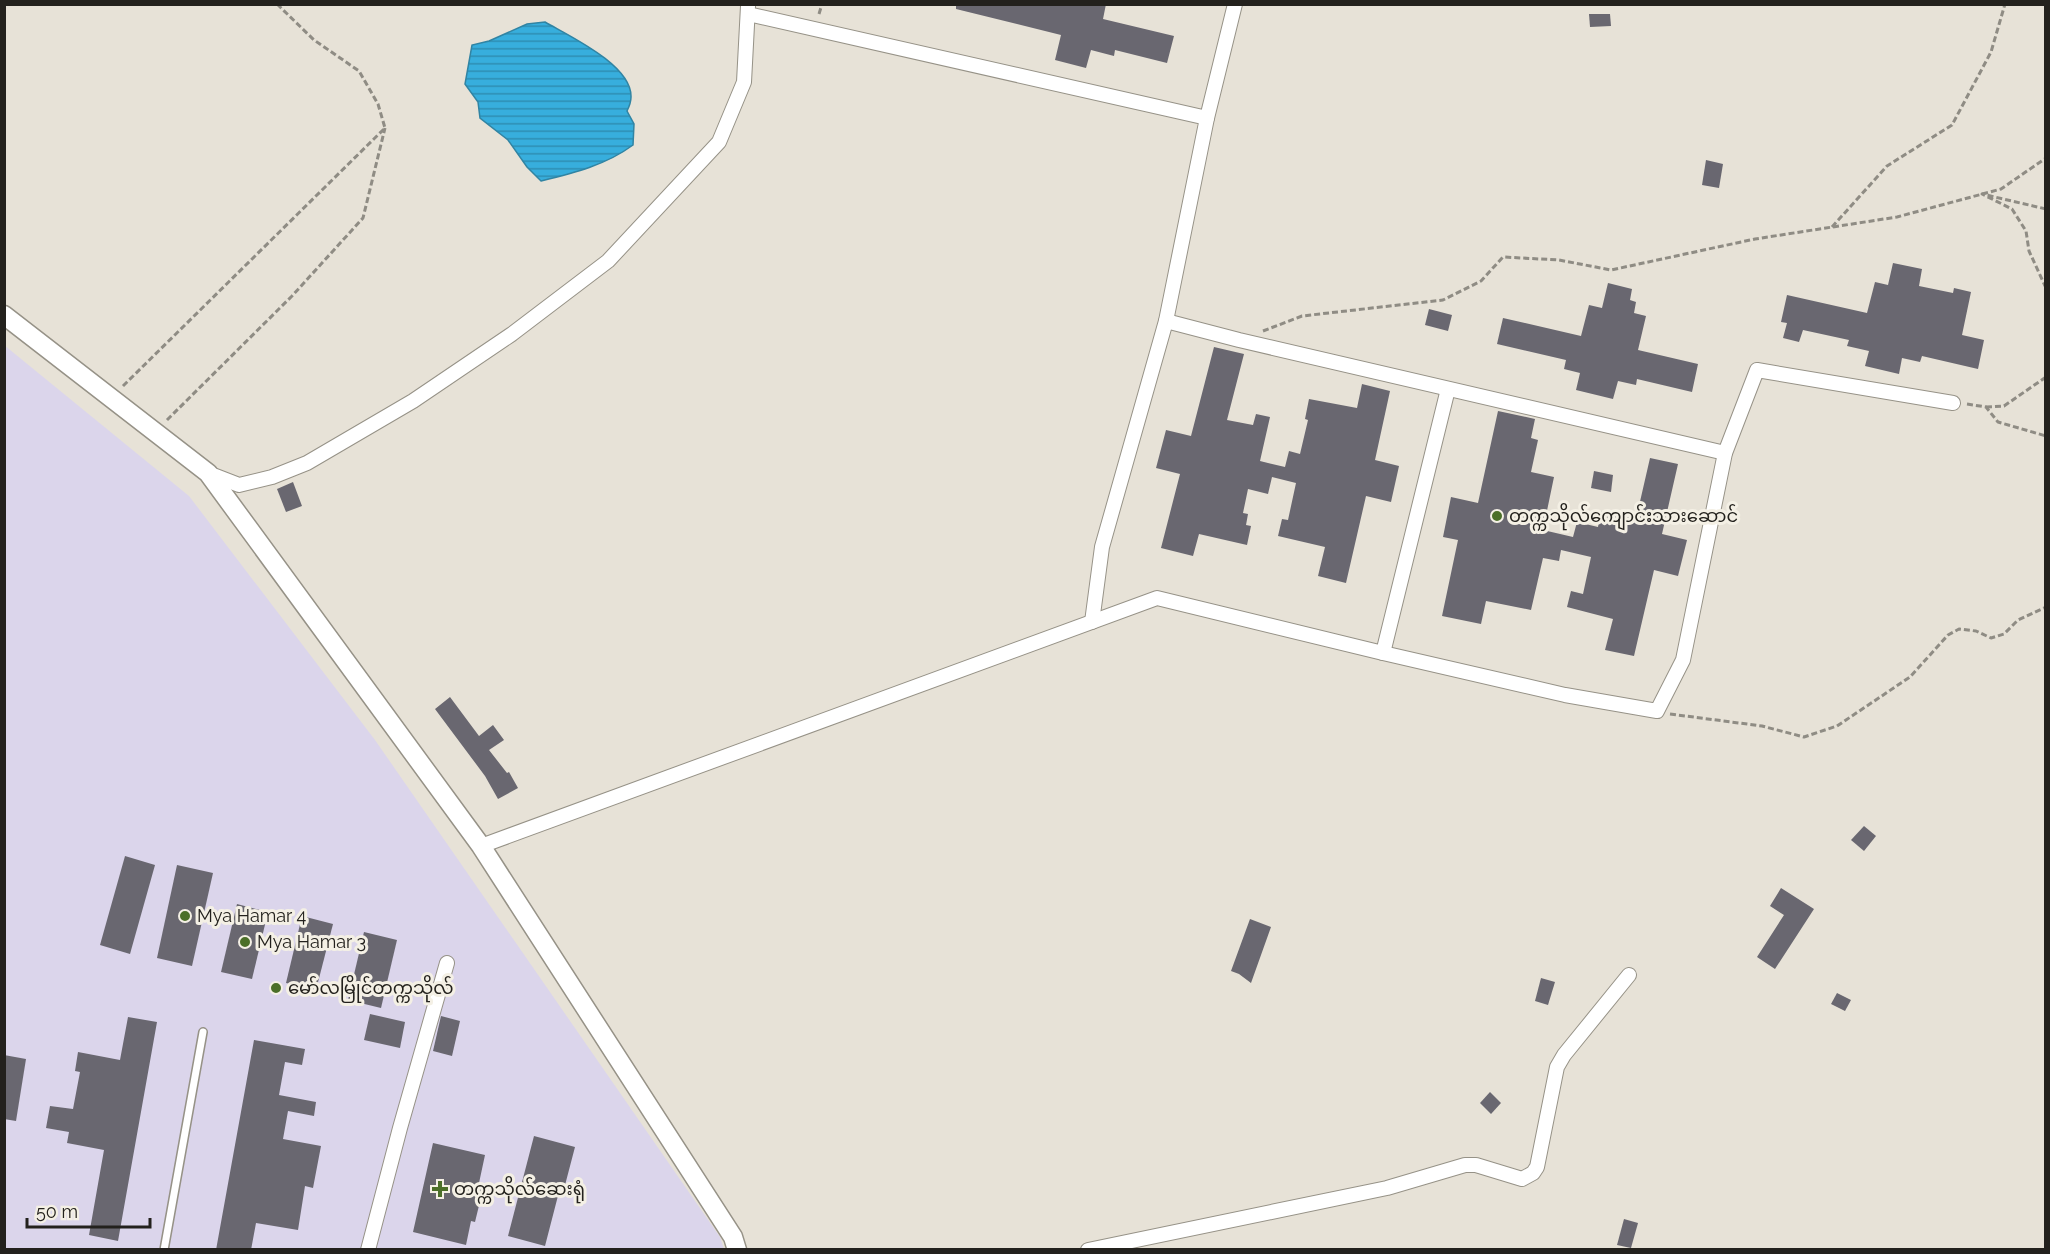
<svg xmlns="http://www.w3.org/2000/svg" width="2050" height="1254" font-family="Raleway,'Noto Sans Myanmar',sans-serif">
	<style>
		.education { fill: #dbd5eb }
		.water { fill: url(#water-rules); stroke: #3184a3; stroke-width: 1.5 }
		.building { fill: #696770 }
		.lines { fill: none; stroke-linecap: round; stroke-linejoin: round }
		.service-casing { stroke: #969287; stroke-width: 10 }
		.minor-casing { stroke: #969287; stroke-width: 16 }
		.secondary-casing { stroke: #969287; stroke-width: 21 }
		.path { stroke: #8f8c84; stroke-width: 3; stroke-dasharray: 6 3; stroke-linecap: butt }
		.service { stroke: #fff; stroke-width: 7 }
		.minor { stroke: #fff; stroke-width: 14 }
		.secondary { stroke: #fff; stroke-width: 18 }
		.poi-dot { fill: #4b6f28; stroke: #f4f0e5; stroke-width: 2 }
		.labels { text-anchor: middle; stroke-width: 6; stroke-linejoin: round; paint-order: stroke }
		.poi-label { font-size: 18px; fill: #23211d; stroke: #f4f0e5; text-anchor: start }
	</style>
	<defs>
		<pattern id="water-rules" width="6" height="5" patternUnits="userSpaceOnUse" patternTransform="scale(1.5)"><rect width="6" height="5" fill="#37aedd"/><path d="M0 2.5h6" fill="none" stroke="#2e8db3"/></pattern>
	</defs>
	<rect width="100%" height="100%" fill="#e7e2d7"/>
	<!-- education -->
	<polygon class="education" points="4,345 189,496 375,740 720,1237 724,1249 5,1249"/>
	<!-- water -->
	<path class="water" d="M 545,22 C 569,36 632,65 631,97 C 631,101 629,107 627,111 L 634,124 L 633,145 C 606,165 574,173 541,181 L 527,167 L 508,140 L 480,118 L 478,102 L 465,84 L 472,45 L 489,41 L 527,24 Z"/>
	<!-- building -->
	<g class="building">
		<polygon points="956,4 1106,4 1103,19 1174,36 1167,63 1115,50 1114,56 1091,50 1086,68 1055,60 1061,35 956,9"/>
		<polygon points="1589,14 1610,14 1611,26 1590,27"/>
		<polygon points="1706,160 1723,164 1719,188 1702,185"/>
		<polygon points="1893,263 1922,269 1919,286 1953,293 1954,288 1971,292 1962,335 1984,340 1978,369 1922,356 1920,362 1902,358 1899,374 1865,366 1869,351 1847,346 1849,340 1803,330 1799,342 1783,338 1787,323 1781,322 1787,295 1867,313 1875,282 1888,285"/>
		<polygon points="1608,283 1632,289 1630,300 1636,302 1634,313 1646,316 1638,350 1698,364 1692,392 1637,379 1636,385 1618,381 1613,399 1576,390 1580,373 1564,369 1566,360 1497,344 1503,318 1581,336 1589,305 1602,308"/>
		<polygon points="1429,309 1452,315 1448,331 1425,325"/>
		<polygon points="1214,347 1244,354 1227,420 1253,425 1256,414 1270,417 1260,461 1285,467 1289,451 1300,454 1308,420 1305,419 1309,399 1357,408 1362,384 1390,391 1375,460 1399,466 1391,502 1366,496 1346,583 1318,576 1325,547 1278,536 1282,519 1288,520 1296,483 1272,477 1268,494 1248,489 1243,513 1248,514 1246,525 1251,526 1247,545 1199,534 1193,556 1161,548 1180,474 1156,468 1166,430 1191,436"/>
		<polygon points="1498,411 1535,419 1531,438 1538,440 1531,472 1554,477 1543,530 1573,537 1577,522 1598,527 1601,511 1636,519 1650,458 1678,464 1662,534 1687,540 1678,576 1654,570 1634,656 1605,650 1613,619 1567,607 1571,591 1583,594 1591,557 1561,550 1559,561 1543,558 1531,610 1486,601 1481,624 1442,616 1458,540 1443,537 1451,497 1478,503"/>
		<polygon points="1594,471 1613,475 1611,492 1591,488"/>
		<polygon points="293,482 302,506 286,512 277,489"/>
		<polygon points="450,697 479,736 493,725 504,740 489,750 507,773 509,772 518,788 498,799 485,776 435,709"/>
		<polygon points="1864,826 1876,836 1864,851 1851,840"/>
		<polygon points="125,856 155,865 130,954 100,945"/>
		<polygon points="177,865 213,873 192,966 157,958"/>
		<polygon points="1781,888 1814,909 1775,969 1757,957 1784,915 1770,906"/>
		<polygon points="237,904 268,912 252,979 221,972"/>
		<polygon points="302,916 333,924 316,990 286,983"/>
		<polygon points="1250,919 1271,927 1251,983 1239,974 1231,971"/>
		<polygon points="364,932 397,940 381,1008 348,1000"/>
		<polygon points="1541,978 1555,982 1548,1005 1535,1001"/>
		<polygon points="1837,993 1851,1000 1845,1011 1831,1004"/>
		<polygon points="370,1014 405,1022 400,1048 364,1040"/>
		<polygon points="441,1016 460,1021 452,1056 433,1051"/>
		<polygon points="128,1017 157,1022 118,1241 89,1235 104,1150 67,1143 69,1132 46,1128 50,1106 73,1109 80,1072 75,1071 78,1052 120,1060"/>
		<polygon points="254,1040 305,1049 302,1065 285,1062 279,1095 316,1102 314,1116 288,1111 283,1139 321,1146 313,1188 305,1186 298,1230 256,1223 251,1250 216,1250"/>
		<polygon points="4,1055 26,1059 16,1121 4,1119"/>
		<polygon points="1490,1092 1501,1103 1491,1114 1480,1103"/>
		<polygon points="534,1136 575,1147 564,1189 560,1188 545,1246 508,1236"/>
		<polygon points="433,1143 485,1155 479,1183 484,1185 475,1222 471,1221 466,1245 413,1232"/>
		<polygon points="1624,1219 1638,1223 1631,1248 1617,1245"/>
	</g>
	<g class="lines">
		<defs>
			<polyline id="service" points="164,1250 203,1032"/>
			<g id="minor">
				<polyline points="748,14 1207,118 1166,321 1102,547 1092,622"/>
				<polyline points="1207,118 1235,4"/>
				<polyline points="1166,321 1239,340 1725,453"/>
				<polyline points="208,473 239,485 272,477 307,463 413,401 512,334 608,261 719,142 744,82 748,6"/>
				<polyline points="1383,653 1448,389"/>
				<polyline points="481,846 1157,598 1383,653 1565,695 1657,711 1683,660 1725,453 1757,370 1953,403"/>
				<polyline points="368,1250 400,1128 447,963"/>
				<polyline points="1088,1250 1387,1188 1465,1165 1476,1165 1522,1179 1533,1173 1537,1167 1557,1067 1564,1055 1629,975"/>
			</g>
			<polyline id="secondary" points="4,315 208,473 481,846 733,1237 737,1250"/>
		</defs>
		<!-- service casing -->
		<use href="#service" class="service-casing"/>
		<!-- minor casing -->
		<use href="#minor" class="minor-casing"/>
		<!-- secondary casing -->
		<use href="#secondary" class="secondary-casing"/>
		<!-- path -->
		<g class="path">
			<polyline points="819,14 822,4"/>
			<polyline points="2046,209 1982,194 2012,209 2026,231 2029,251 2046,288"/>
			<polyline points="1832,227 1887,166 1952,125 1991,52 2005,4"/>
			<polyline points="1263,331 1302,316 1443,300 1481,281 1503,257 1559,260 1611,270 1755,239 1897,217 2001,189 2046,158"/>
			<polyline points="123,386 385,128 378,104 359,71 314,40 277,4"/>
			<polyline points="1967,404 1986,407 1998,422 2046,436"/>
			<polyline points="1986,407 2004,406 2046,377"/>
			<polyline points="167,420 292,296 363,218 385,128"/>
			<polyline points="1670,714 1762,726 1804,737 1837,726 1910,677 1948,635 1959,629 1976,631 1991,638 2004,634 2018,620 2046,607"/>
		</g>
		<!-- service -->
		<use href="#service" class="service"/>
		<!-- minor -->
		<use href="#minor" class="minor"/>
		<!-- secondary -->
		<use href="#secondary" class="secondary"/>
	</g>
	<!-- markers -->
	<g class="poi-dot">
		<circle cx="1497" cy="516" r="6"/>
		<circle cx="185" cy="916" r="6"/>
		<circle cx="245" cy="942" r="6"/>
		<circle cx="276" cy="988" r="6"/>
		<path d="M437 1180h6v6h6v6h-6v6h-6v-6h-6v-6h6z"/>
	</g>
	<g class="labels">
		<!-- poi labels -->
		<g class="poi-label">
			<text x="1509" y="522">တက္ကသိုလ်ကျောင်းသားဆောင်</text>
			<text x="197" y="922">Mya Hamar 4</text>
			<text x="257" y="948">Mya Hamar 3</text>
			<text x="288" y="994">မော်လမြိုင်တက္ကသိုလ်</text>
			<text x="454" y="1195">တက္ကသိုလ်ဆေးရုံ</text>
		</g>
	</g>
	<!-- border -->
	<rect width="2050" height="1254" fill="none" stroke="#23211d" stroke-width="12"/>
	<!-- scale -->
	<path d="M27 1218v9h123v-9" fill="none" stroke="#23211d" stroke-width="3"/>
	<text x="36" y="1218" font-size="18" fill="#23211d" stroke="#f4f0e5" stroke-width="4.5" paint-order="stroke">50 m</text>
</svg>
